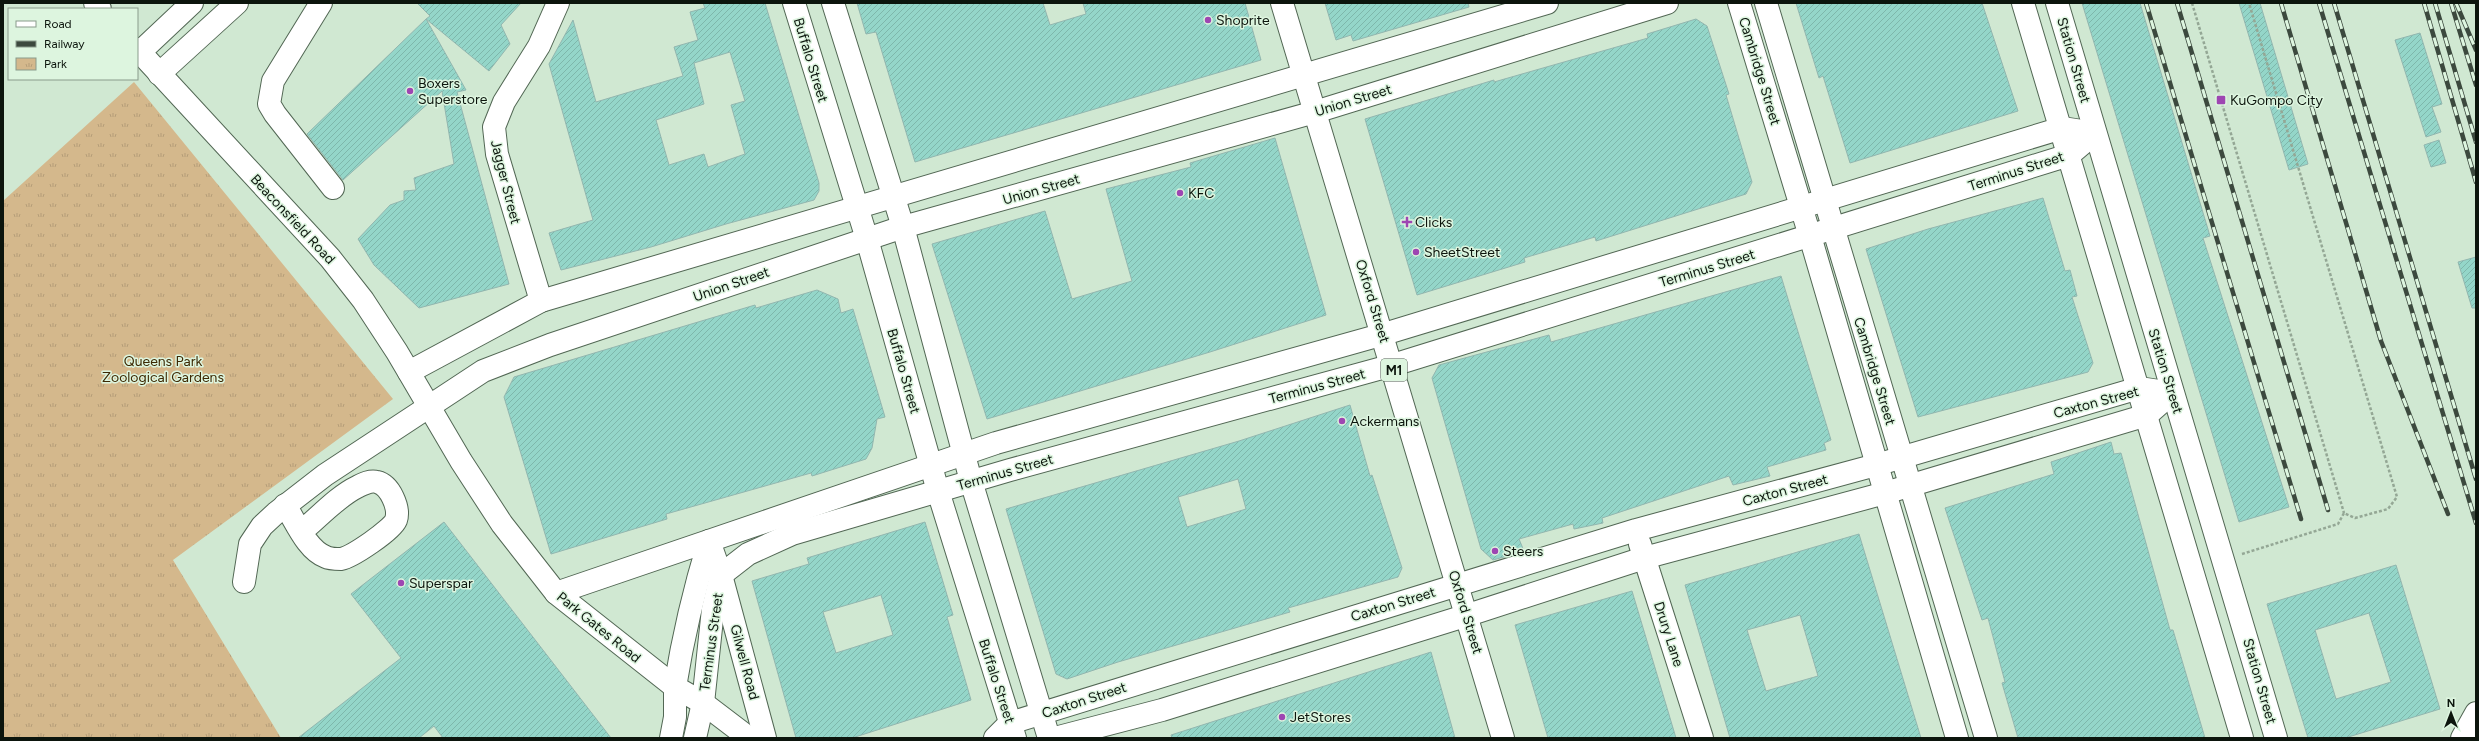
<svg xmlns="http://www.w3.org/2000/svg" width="2479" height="741" font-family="Figtree,sans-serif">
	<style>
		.park { fill: url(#park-tufts) }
		.building { fill: url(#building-hatch); stroke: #92b6af; fill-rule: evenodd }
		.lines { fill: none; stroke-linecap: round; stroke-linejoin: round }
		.minor-casing { stroke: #526754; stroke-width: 24 }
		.major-casing { stroke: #526754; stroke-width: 24 }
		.path { stroke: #94a795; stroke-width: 2.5; stroke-dasharray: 3 2; stroke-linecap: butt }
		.minor { stroke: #fff; stroke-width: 22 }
		.major { stroke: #fff; stroke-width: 22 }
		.rail-casing { stroke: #3c493e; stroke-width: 4.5 }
		.rail { stroke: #ddf5df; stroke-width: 3; stroke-dasharray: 9; stroke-linecap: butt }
		.poi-dot { fill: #9e46b2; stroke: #ddf5df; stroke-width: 1.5 }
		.labels { text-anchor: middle; stroke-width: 3; stroke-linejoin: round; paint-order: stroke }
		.shield { fill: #ddf5df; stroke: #4b584c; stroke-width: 1 }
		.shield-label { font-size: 13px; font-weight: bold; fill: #0c150d }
		.poi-label { font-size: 14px; fill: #0c150d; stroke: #ddf5df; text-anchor: start }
		.street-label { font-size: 14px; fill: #0c150d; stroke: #ddf5df }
		.park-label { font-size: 14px; fill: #3d2802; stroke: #ddf5df }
	</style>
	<defs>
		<pattern id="park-tufts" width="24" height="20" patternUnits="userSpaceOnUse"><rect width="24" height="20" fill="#d4b88c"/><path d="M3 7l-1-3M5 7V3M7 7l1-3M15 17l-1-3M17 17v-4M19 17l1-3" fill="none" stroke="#b59d78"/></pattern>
		<pattern id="building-hatch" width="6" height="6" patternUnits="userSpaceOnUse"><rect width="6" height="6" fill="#94d6c9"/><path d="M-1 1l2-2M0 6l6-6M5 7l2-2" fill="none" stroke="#7eb7ab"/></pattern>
	</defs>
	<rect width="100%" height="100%" fill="#d0e8d2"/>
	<!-- park -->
	<polygon class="park" points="134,82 393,399 173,560 281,738 3,738 3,201"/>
	<!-- building -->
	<g class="building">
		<polygon points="417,3 521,3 501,25 510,44 489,71 426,19 430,16"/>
		<path d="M 703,3 L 765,3 L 819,183 L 819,191 L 814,200 L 726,224 L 651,247 L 561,270 L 549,233 L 593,220 L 549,64 L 573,20 L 596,102 L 683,76 L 674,47 L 698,40 L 690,12 L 705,8 ZM 730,52 L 745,101 L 731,105 L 745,154 L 708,167 L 704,154 L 669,165 L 656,120 L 704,104 L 694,63 Z"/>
		<polygon points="857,3 1043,3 1050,25 1086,14 1083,3 1245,3 1261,60 915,162 876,32 866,34"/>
		<polygon points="1325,3 1468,3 1469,7 1353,41 1351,35 1336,40"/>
		<polygon points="1796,3 1982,3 2018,111 1850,163 1823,76 1819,78"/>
		<polygon points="2082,3 2140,3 2210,236 2203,238 2289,507 2239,522"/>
		<polygon points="2239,3 2260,3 2308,164 2289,170"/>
		<polygon points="426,19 466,90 457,92 509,284 419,308 374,265 358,239 390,205 404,200 404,191 416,190 414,178 454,164 442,91 343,180 307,134"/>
		<polygon points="1696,19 1707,26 1729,94 1726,95 1752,182 1746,194 1596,241 1595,237 1524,258 1525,262 1417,295 1365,119 1494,80 1494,82 1648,38 1647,34"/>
		<polygon points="2420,33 2442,104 2432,107 2441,132 2426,137 2395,40"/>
		<polygon points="1275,138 1326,315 1210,352 987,419 932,244 1045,211 1072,299 1132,281 1106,189 1191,167 1190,163"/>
		<polygon points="2439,140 2446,163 2431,167 2424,145"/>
		<polygon points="2043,198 2065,271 2070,270 2077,296 2072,297 2093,363 2088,372 1918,417 1866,249 1928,229"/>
		<polygon points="2476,257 2476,308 2472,308 2458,262"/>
		<polygon points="1781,276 1831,440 1824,443 1826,450 1767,467 1770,476 1733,485 1729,476 1602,518 1603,523 1574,529 1573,524 1519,539 1524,551 1518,553 1493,560 1481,549 1432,378 1439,365 1549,335 1551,342"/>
		<polygon points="817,290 838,299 841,313 853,309 885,417 877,419 872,448 866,459 812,476 811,473 666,514 667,519 551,554 504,397 514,377 755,305 756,308"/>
		<path d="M 1350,405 L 1370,476 L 1372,475 L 1402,568 L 1398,577 L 1288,608 L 1290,612 L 1118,662 L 1067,679 L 1056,674 L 1006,509 L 1239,441 ZM 1238,479 L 1246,509 L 1187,527 L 1178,497 Z"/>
		<polygon points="2111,442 2114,454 2121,453 2170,630 2173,630 2205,738 2018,738 2002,683 2005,682 1988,618 1982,620 1945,508 2054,474 2051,462"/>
		<polygon points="444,522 611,738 443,738 434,726 419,738 298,738 401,658 351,594"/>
		<path d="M 925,522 L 953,615 L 947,617 L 971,700 L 852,738 L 796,738 L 752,581 L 809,564 L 807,558 ZM 881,595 L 893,635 L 836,653 L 823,612 Z"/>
		<path d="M 1859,534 L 1921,738 L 1730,738 L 1685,585 ZM 1800,615 L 1818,676 L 1766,691 L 1747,630 Z"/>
		<path d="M 2396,565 L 2440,709 L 2345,738 L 2308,738 L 2267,604 ZM 2369,613 L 2391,682 L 2336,699 L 2315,630 Z"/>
		<polygon points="1632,591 1676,738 1548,738 1515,625"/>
		<polygon points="1431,652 1455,738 1172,738 1171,735"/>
	</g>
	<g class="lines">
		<defs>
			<g id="minor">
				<polyline points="95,3 100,9"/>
				<polyline points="321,3 273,81 269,104 275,114 333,188"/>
				<polyline points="1739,3 1810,236 1957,738"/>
				<polyline points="1766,3 1986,738"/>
				<polyline points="2023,3 2242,738"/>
				<polyline points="2057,3 2276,738"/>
				<polyline points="137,49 330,258 363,300 397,352 461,461 502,524 556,593 675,687 703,703 749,738"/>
				<polyline points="140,52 192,3"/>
				<polyline points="159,74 237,3"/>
				<polyline points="541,301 497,154 494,127 504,102 539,46 558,3"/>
				<polyline points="409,372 541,301 1547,3"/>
				<path d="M 285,505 C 296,522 307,550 326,557 C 330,559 337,559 341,559 C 352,557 392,530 396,520 C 400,508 390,485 377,482 C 370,480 363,484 357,487 C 338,496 318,518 302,531"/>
				<polyline points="709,541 721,575 765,738"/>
				<polyline points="1640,544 1702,738"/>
				<polyline points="244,582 250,544 262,526 276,513 325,475 483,371 550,345 903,227 1315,112 1667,3"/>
				<polyline points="556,593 996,443 1384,334 2062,128 2095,133"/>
				<path d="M 675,687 C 683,637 694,590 709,541"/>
				<polyline points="703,703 713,609 721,575 748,554 792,534 1010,470 1393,365 2069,155 2095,133"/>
				<polyline points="995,738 1010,723 1636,530 1876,465 2139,388 2172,393"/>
				<polyline points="1055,738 1162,710 1468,615 1644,558 1885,493 2147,415 2172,393"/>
				<polyline points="2462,738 2476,713"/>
			</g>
			<g id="major">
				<polyline points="794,3 867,239 938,491 1015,738"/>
				<polyline points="833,3 903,227 971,481 1049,738"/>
				<polyline points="1282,3 1503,738"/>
				<polyline points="671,738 675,717 675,687"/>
				<polyline points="695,738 703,703"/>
			</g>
		</defs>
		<!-- minor casing -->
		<use href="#minor" class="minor-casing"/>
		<!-- major casing -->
		<use href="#major" class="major-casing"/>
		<!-- path -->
		<g class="path">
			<polyline points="2192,3 2344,513"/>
			<polyline points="2242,554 2338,524 2344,513 2355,518 2388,509 2397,497 2249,3"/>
		</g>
		<!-- minor -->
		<use href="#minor" class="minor"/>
		<!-- major -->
		<use href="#major" class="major"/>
		<defs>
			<g id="rail">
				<polyline points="2146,3 2301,519"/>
				<polyline points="2177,3 2328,510"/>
				<polyline points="2281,3 2381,341 2448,514"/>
				<polyline points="2319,3 2476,523"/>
				<polyline points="2334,3 2476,479"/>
				<polyline points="2424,3 2476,182"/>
				<polyline points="2435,3 2476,142"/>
				<polyline points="2451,3 2476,85"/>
				<polyline points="2456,3 2476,50"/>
			</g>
		</defs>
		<!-- rail casing -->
		<use href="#rail" class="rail-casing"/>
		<!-- rail -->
		<use href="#rail" class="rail"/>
	</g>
	<!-- markers -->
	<g class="poi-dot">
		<circle cx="1208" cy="20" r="4"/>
		<circle cx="410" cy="91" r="4"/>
		<rect x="2216" y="95" width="10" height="10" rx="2"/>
		<circle cx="1180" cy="193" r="4"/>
		<path d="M1405 216h4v4h4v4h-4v4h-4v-4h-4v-4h4z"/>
		<circle cx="1416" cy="252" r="4"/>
		<circle cx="1342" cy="421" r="4"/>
		<circle cx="1495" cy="551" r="4"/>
		<circle cx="401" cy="583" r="4"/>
		<circle cx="1282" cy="717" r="4"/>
	</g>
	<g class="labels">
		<!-- shield labels -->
		<rect class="shield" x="1381" y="359" width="26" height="22" rx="3"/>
		<g class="shield-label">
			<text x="1394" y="375">M1</text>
		</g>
		<!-- poi labels -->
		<g class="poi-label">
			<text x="1216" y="25">Shoprite</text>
			<text x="418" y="88">Boxers<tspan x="418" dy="16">Superstore</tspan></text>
			<text x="2230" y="105">KuGompo City</text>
			<text x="1188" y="198">KFC</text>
			<text x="1415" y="227">Clicks</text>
			<text x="1424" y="257">SheetStreet</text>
			<text x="1350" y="426">Ackermans</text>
			<text x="1503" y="556">Steers</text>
			<text x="409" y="588">Superspar</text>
			<text x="1290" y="722">JetStores</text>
		</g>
		<!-- street labels -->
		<g class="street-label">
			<text transform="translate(811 60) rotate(73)" y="5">Buffalo Street</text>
			<text transform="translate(2074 60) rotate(74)" y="5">Station Street</text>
			<text transform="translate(1760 71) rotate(73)" y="5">Cambridge Street</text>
			<text transform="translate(1353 100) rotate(-17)" y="5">Union Street</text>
			<text transform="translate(2016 171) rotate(-18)" y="5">Terminus Street</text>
			<text transform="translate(506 182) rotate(76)" y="5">Jagger Street</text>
			<text transform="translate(1041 189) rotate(-16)" y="5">Union Street</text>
			<text transform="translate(293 219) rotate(47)" y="5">Beaconsfield Road</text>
			<text transform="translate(1707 268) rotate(-17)" y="5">Terminus Street</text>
			<text transform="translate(731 284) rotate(-19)" y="5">Union Street</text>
			<text transform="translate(1373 301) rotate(73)" y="5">Oxford Street</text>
			<text transform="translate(904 371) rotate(74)" y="5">Buffalo Street</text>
			<text transform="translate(1875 371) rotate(73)" y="5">Cambridge Street</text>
			<text transform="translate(2166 371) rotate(73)" y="5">Station Street</text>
			<text transform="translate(1317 386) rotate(-15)" y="5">Terminus Street</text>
			<text transform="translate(2096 402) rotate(-15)" y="5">Caxton Street</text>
			<text transform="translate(1005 472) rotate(-16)" y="5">Terminus Street</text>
			<text transform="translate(1785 490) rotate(-15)" y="5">Caxton Street</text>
			<text transform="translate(1393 604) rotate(-17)" y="5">Caxton Street</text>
			<text transform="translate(1466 612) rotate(73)" y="5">Oxford Street</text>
			<text transform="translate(599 627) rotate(39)" y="5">Park Gates Road</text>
			<text transform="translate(1669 634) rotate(72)" y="5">Drury Lane</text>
			<text transform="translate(711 642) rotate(-82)" y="5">Terminus Street</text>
			<text transform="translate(745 662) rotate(75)" y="5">Gilwell Road</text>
			<text transform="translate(997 681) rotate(72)" y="5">Buffalo Street</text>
			<text transform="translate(2260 681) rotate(74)" y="5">Station Street</text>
			<text transform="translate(1084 700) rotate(-18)" y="5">Caxton Street</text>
		</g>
		<!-- park labels -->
		<g class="park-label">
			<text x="163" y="366">Queens Park<tspan x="163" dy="16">Zoological Gardens</tspan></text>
		</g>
	</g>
	<!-- border -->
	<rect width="2479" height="741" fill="none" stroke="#0c150d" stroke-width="8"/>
	<!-- legend -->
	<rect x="8" y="8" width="130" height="72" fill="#ddf5df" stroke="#899b8b"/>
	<rect x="16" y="21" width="20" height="6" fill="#ffffff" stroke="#899b8b"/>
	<text x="44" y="28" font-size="12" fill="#0c150d">Road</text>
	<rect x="16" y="41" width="20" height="6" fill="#3c493e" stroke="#899b8b"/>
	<text x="44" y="48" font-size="12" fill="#0c150d">Railway</text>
	<rect x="16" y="58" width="20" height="12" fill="url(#park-tufts)" stroke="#899b8b"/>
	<text x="44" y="68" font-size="12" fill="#0c150d">Park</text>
	<!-- north arrow -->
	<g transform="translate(2451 713)" stroke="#ddf5df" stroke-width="3" paint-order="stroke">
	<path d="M0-3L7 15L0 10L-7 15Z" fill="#0c150d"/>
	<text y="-6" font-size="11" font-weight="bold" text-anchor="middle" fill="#0c150d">N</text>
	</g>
</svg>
